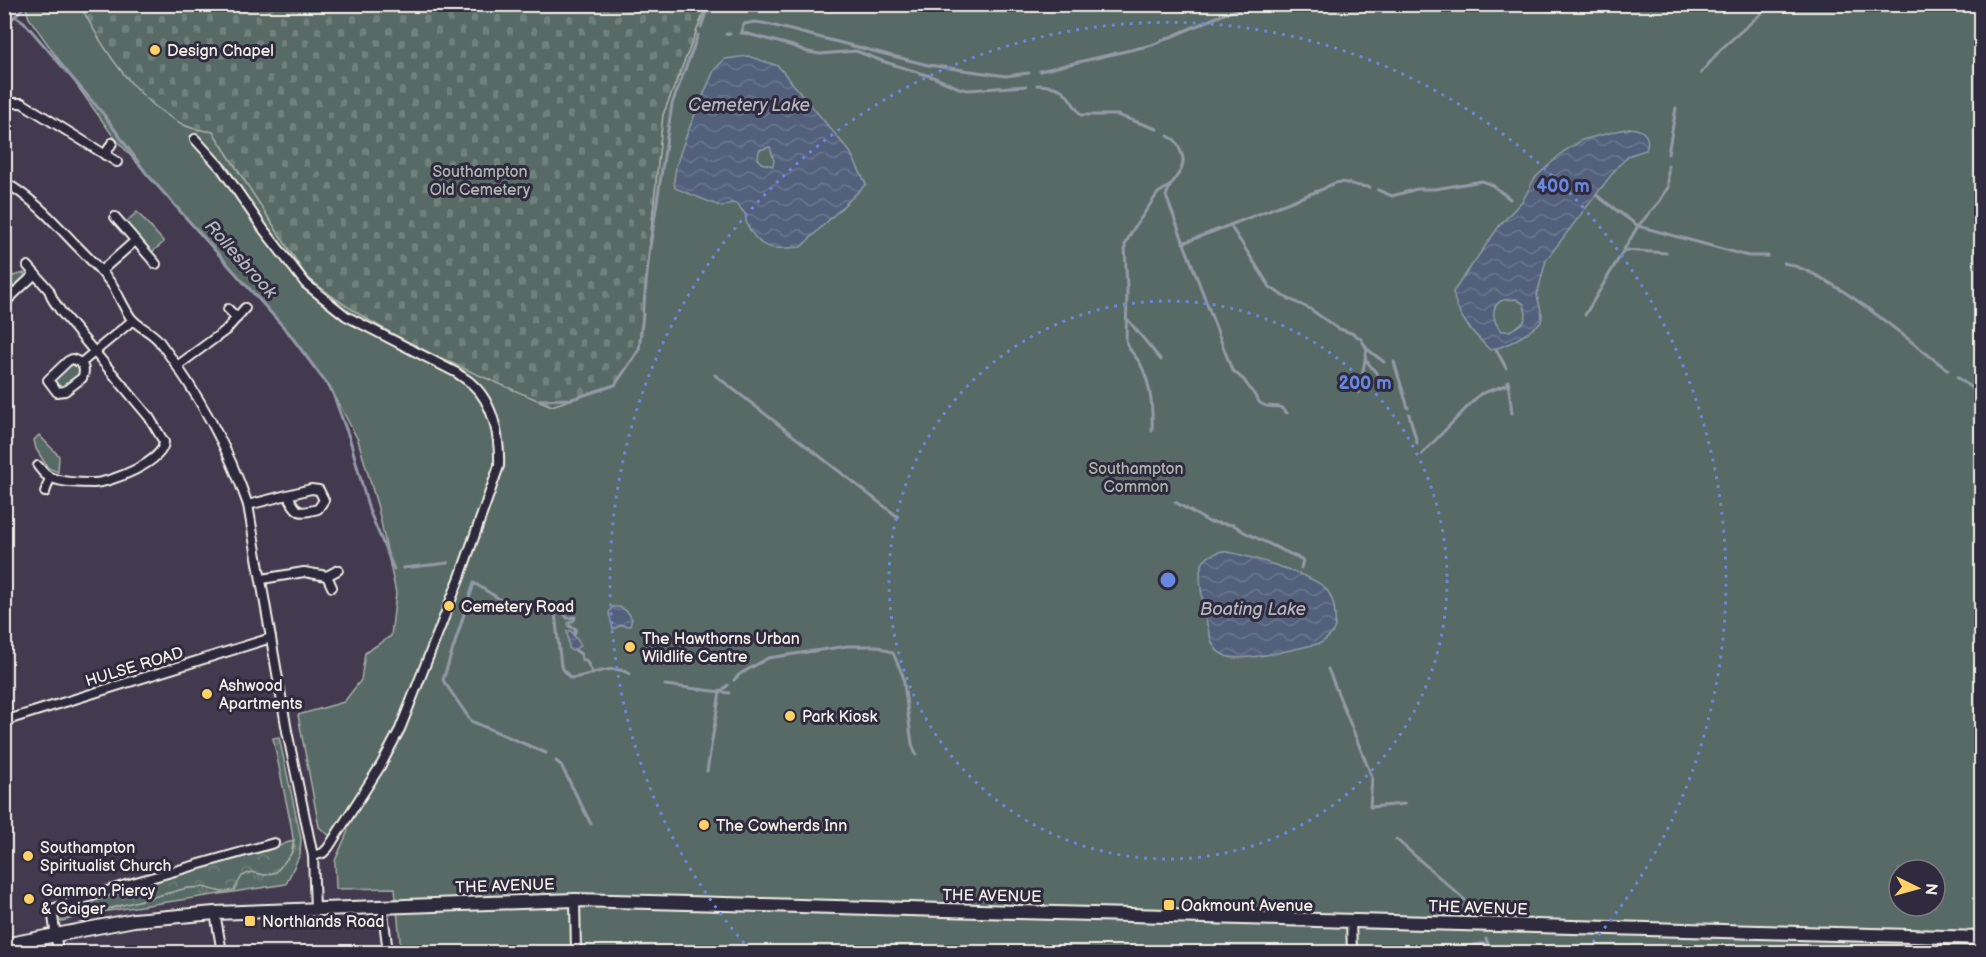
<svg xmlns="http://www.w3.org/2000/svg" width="1986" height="957" font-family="'Balsamiq Sans',sans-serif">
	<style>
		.grass { fill: url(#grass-tufts); stroke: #a6aea6; stroke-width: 1.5 }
		.forest { fill: url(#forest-crowns); stroke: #a6aea6; stroke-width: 1.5 }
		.cemetery { fill: url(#cemetery-stones); stroke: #a6aea6; stroke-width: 1.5 }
		.green { fill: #586b65; stroke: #a6aea6; stroke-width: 1.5; fill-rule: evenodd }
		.water { fill: url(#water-waves); stroke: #939aa7; stroke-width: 1.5; fill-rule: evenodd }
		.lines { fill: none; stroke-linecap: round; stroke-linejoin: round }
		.stream { stroke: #939aa7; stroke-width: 3 }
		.minor-casing { stroke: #f4f1e8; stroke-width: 12 }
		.primary-casing { stroke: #f4f1e8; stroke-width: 16 }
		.minor { stroke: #2f2a3d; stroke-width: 8 }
		.primary { stroke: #2f2a3d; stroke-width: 12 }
		.ring { fill: none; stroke: #6887de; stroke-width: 3; stroke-dasharray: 3 6 }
		.poi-dot { fill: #ffd166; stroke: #2f2a3d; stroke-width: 2 }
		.labels { text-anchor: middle; stroke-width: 6; stroke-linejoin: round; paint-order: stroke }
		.poi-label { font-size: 16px; fill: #f4f1e8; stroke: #2f2a3d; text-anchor: start }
		.park-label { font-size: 16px; fill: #aeb5ad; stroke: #2f2a3d }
		.street-label { font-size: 16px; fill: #f4f1e8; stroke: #2f2a3d }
		.water-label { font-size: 18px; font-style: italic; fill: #b3b7bd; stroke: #2f2a3d }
		.centre { fill: #6887de; stroke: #2f2a3d; stroke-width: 3 }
		.ring-label { font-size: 18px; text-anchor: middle; font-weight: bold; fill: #6887de; stroke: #2f2a3d; stroke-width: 6; stroke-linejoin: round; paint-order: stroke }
	</style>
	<defs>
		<pattern id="grass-tufts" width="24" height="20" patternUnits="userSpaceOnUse" patternTransform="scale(1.5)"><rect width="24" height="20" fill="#586b65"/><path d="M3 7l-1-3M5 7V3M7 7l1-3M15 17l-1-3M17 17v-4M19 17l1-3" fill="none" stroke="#71817b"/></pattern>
		<pattern id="forest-crowns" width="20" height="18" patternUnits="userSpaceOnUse" patternTransform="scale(1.5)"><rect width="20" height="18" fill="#586b65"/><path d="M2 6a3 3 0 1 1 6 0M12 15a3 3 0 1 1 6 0" fill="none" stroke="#71817b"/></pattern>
		<pattern id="cemetery-stones" width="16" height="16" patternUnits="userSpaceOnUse" patternTransform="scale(1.5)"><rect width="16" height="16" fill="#586b65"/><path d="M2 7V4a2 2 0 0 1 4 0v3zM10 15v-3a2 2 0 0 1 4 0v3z" fill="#71817b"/></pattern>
		<pattern id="water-waves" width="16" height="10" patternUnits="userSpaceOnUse" patternTransform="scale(1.5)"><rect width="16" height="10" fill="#52607c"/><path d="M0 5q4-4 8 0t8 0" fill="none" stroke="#6c778f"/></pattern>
	</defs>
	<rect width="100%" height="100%" fill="#433a50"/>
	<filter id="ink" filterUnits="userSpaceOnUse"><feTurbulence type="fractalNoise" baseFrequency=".0167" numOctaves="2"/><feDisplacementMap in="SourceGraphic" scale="12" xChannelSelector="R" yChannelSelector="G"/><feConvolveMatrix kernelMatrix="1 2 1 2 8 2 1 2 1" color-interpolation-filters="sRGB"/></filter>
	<g filter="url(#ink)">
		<!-- grass -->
		<g class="grass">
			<polygon points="10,268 13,276 24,273 26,276 5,297 5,269"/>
			<polygon points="279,737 301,838 300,854 286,884 88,914 187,888 203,887 222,892 242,876 251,872 265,875 276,872 291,854 294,846 291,825 273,738"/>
		</g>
		<!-- forest -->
		<polygon class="forest" points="294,840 291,854 276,872 265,875 251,872 242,876 234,890 222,892 203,887 187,888 58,922 57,917 60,910 112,893 269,850"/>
		<!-- cemetery -->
		<path class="cemetery" d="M 80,5 L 707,5 L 663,115 L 639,350 L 615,385 L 552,406 C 467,371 377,335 306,276 L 213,132 C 204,130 194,130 186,126 C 137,103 104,51 80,5 Z"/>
		<!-- green -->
		<g class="green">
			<path d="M 25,5 L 80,5 C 104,51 137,103 186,126 C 194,130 204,130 213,132 L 306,276 C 377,335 467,371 552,406 L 615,385 L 639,350 L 663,115 L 707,5 L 1981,5 L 1981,952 L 401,952 L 395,888 L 336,889 L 335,861 L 348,831 L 337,823 L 330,836 L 319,827 L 298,715 L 344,702 L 361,680 L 365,653 L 391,636 L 396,593 L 378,508 L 358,440 L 332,391 L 290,334 L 113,136 L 29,18 ZM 1899,870 L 1935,870 L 1935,906 L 1899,906 Z"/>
			<polygon points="137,212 164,242 151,253 125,223"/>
			<polygon points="73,363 78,364 81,368 80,374 64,388 58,389 54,383 55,378"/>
			<polygon points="39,435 59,456 58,472 48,468 36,449 34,440"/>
		</g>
		<!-- water -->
		<g class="water">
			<path d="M 748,56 L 778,66 L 850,152 L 866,184 L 801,247 C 779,248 765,253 752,233 C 748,226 745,223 746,215 L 737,204 L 731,203 L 722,207 L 675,188 C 668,168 705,93 714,70 L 725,59 ZM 770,147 L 774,160 L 773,166 L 761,163 L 758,158 L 759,150 Z"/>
			<path d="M 1629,128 C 1644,129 1651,136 1646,150 L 1630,155 L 1618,166 L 1546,260 L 1537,295 L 1542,315 L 1541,322 C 1526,335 1509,346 1490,350 C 1473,333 1457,317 1453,292 L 1500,225 L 1523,200 L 1535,178 L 1563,152 L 1582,140 ZM 1516,299 L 1524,304 L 1526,314 L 1524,322 L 1510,331 L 1501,331 C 1494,323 1489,308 1501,301 C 1505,299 1511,300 1516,299 Z"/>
			<path d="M 1222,551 C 1242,554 1316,575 1327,590 C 1333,598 1335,607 1335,617 C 1337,630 1331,636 1321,643 C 1299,648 1244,663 1226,656 C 1222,654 1217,651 1215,648 C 1208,639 1197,577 1201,567 C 1204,557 1213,554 1222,551 Z"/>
			<path d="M 612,607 C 622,606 628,610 632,619 L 630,626 L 622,625 L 613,629 L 609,613 Z"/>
			<polygon points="567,631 571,631 581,645 572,651 569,648"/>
		</g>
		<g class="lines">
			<!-- stream -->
			<g class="stream">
				<polyline points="15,16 24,22 104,115 146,173 288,332 332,391 350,440 369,510 394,569"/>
				<polyline points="4,27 27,4"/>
				<polyline points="701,27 709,4"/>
				<polyline points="741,33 743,33 742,28 744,24 754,22 763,23 928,65 1006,76 1029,73"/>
				<polyline points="744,33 793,46 808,52 820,54 856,51 882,61 933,77 959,88 968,90 1026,86"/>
				<polyline points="726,34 730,34"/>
				<polyline points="1040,71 1152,45 1224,14 1250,6"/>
				<polyline points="1701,73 1721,49 1772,4"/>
				<path d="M 1037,85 C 1068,86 1065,94 1081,115 L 1117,115 L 1157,129"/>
				<polyline points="1668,154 1676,108"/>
				<polyline points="1170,186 1166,196 1232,370 1244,380 1260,403 1266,406 1280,407 1287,413"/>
				<polyline points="1378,190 1392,196 1417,189 1435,189 1482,181 1492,185 1510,199"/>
				<polyline points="1596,195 1638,226 1748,256 1768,256"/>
				<path d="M 1230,225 L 1323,189 C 1345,175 1348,187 1370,187"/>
				<polyline points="1183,243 1230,225 1270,287 1283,296 1310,309 1337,328 1354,334 1361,339 1367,349 1359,393"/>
				<polyline points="1624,250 1666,253"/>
				<path d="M 1784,263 C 1832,273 1906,339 1948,370"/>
				<polyline points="644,304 649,254 672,104 698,35"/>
				<polyline points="1585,315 1638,226 1660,201 1668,187 1668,166"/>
				<polyline points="1128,320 1161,360"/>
				<polyline points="1367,349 1384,362"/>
				<polyline points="1496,349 1506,368"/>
				<polyline points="1365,359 1377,374"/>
				<polyline points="1394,362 1408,408"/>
				<polyline points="715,375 898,517"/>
				<polyline points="1957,377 1982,396"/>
				<polyline points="1508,381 1512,413"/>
				<polyline points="538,400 572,399 615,385 639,350 643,314"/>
				<polyline points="1409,414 1417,443"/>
				<path d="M 1152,431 C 1153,408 1151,385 1141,365 C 1136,355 1128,351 1126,340 L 1127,290 L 1125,245 L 1132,231 L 1158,193 L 1171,185 L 1181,170 L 1183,163 L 1183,158 L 1179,147 L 1175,140 L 1168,136"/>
				<polyline points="1422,454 1480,394 1509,384"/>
				<polyline points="1175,502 1209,522 1234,525 1244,532 1303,560 1301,568"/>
				<polyline points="403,568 448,563"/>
				<path d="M 554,604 L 561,666 L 570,678 C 590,677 611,662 630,674"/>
				<polyline points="517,610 474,583 443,680 471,721 546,753"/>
				<polyline points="555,611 563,612 567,618 575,617 574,620 569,623 569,626 576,629 574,635"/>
				<polyline points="575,650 581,654 582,660 586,660 593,674"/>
				<polyline points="1328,669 1372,777 1370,807 1405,804"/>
				<polyline points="734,680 740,674 768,658 847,646 877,646 893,653 903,676 912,744 916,755"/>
				<polyline points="665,685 729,693"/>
				<polyline points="556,761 561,765 591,824"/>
				<polyline points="707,771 720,692 728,685"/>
				<polyline points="1396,839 1465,900"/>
				<polyline points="1470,952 1473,945 1488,943 1486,939"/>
			</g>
			<defs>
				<g id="minor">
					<polyline points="4,111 10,103 22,103 117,162"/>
					<path d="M 195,139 L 222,169 L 264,230 L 306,284 L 346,316 L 457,373 C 462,377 468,380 472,384 C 494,403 500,439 499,466 L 460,577 L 400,729 L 381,765 L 328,848 L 323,853 L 313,856"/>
					<polyline points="105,155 112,143"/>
					<path d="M 4,182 C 33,198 54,222 76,245 C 89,258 102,271 113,286 C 119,296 124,308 131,318 C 138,327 151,331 159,341 C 196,390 228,447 248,505 L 287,731 L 313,856 L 315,909"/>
					<polyline points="115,217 156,264"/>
					<path d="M 28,266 L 49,290 L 53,300 L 62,313 L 149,417 L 164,442 C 163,462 112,482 94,483 C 81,483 64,483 52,478 C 45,476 42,471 38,466"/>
					<polyline points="101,271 135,241"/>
					<polyline points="4,303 35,274"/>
					<polyline points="228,309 237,318"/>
					<path d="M 72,359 C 82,362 87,368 82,378 L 65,391 L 57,392 L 48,380 L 68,361 Z"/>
					<polyline points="81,363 133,320"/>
					<polyline points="177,366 226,330 245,308"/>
					<polyline points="45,492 50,478"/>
					<path d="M 248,505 L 311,489 L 319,490 L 324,500 L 318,509 C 298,514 298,514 288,496"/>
					<polyline points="327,576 332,587"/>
					<polyline points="262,579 304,572 327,576 338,570"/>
					<polyline points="4,721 271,638"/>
					<polyline points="575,900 576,952"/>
					<polyline points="382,906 388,952"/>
					<polyline points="215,913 222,952"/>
					<polyline points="1351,920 1352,952"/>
					<polyline points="58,952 52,909 129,884 274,843"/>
				</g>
				<polyline id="primary" points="4,945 134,920 215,913 575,900 1982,938"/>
			</defs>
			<!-- minor casing -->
			<use href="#minor" class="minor-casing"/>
			<!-- primary casing -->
			<use href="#primary" class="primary-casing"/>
			<!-- minor -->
			<use href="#minor" class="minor"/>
			<!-- primary -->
			<use href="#primary" class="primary"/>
		</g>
	</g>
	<!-- distance rings -->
	<g class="ring">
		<circle cx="1168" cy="580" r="279"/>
		<path d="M750 950A558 558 0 1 1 1586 950"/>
	</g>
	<!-- markers -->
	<g class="poi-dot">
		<circle cx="155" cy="50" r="6"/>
		<circle cx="449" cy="606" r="6"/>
		<circle cx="630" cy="647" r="6"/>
		<circle cx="207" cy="694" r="6"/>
		<circle cx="790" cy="716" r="6"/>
		<circle cx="704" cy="825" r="6"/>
		<circle cx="28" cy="856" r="6"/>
		<circle cx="29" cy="899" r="6"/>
		<rect x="1163" y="899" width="12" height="12" rx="3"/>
		<rect x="244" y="915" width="12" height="12" rx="3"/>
	</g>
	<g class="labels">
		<!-- poi labels -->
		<g class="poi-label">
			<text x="167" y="56">Design Chapel</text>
			<text x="461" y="612">Cemetery Road</text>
			<text x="642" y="644">The Hawthorns Urban<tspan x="642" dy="18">Wildlife Centre</tspan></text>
			<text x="219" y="691">Ashwood<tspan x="219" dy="18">Apartments</tspan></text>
			<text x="802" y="722">Park Kiosk</text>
			<text x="716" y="831">The Cowherds Inn</text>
			<text x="40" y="853">Southampton<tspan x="40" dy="18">Spiritualist Church</tspan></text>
			<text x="41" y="896">Gammon Piercy<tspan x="41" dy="18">&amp; Gaiger</tspan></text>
			<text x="1181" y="911">Oakmount Avenue</text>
			<text x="262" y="927">Northlands Road</text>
		</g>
		<!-- park labels -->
		<g class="park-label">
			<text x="480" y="177">Southampton<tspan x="480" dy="18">Old Cemetery</tspan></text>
			<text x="1136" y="474">Southampton<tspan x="1136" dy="18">Common</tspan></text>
		</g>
		<!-- street labels -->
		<g class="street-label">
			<text transform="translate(134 666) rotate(-17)" y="6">HULSE ROAD</text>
			<text transform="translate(505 885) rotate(-2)" y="6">THE AVENUE</text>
			<text transform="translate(992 895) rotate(1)" y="6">THE AVENUE</text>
			<text transform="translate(1478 907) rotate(2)" y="6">THE AVENUE</text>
		</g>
		<!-- water labels -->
		<g class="water-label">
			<text x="749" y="111">Cemetery Lake</text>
			<text transform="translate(241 259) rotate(48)" y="6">Rollesbrook</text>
			<text x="1253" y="615">Boating Lake</text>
		</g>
	</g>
	<circle cx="1168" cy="580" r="9" class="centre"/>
	<g class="ring-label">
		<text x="1563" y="192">400 m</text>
		<text x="1365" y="389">200 m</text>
	</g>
	<!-- margin -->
	<rect width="1986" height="957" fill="none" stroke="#2f2a3d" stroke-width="24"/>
	<rect x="12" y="12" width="1962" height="933" fill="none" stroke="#f4f1e8" stroke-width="2" filter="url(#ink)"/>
	<!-- north arrow -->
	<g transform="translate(1917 888) rotate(95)"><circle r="28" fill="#2f2a3d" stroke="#7e7a81" stroke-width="1.5"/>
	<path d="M0-4.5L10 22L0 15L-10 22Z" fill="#ffd166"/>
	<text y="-9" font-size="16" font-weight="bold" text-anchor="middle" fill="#f4f1e8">N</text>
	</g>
</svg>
